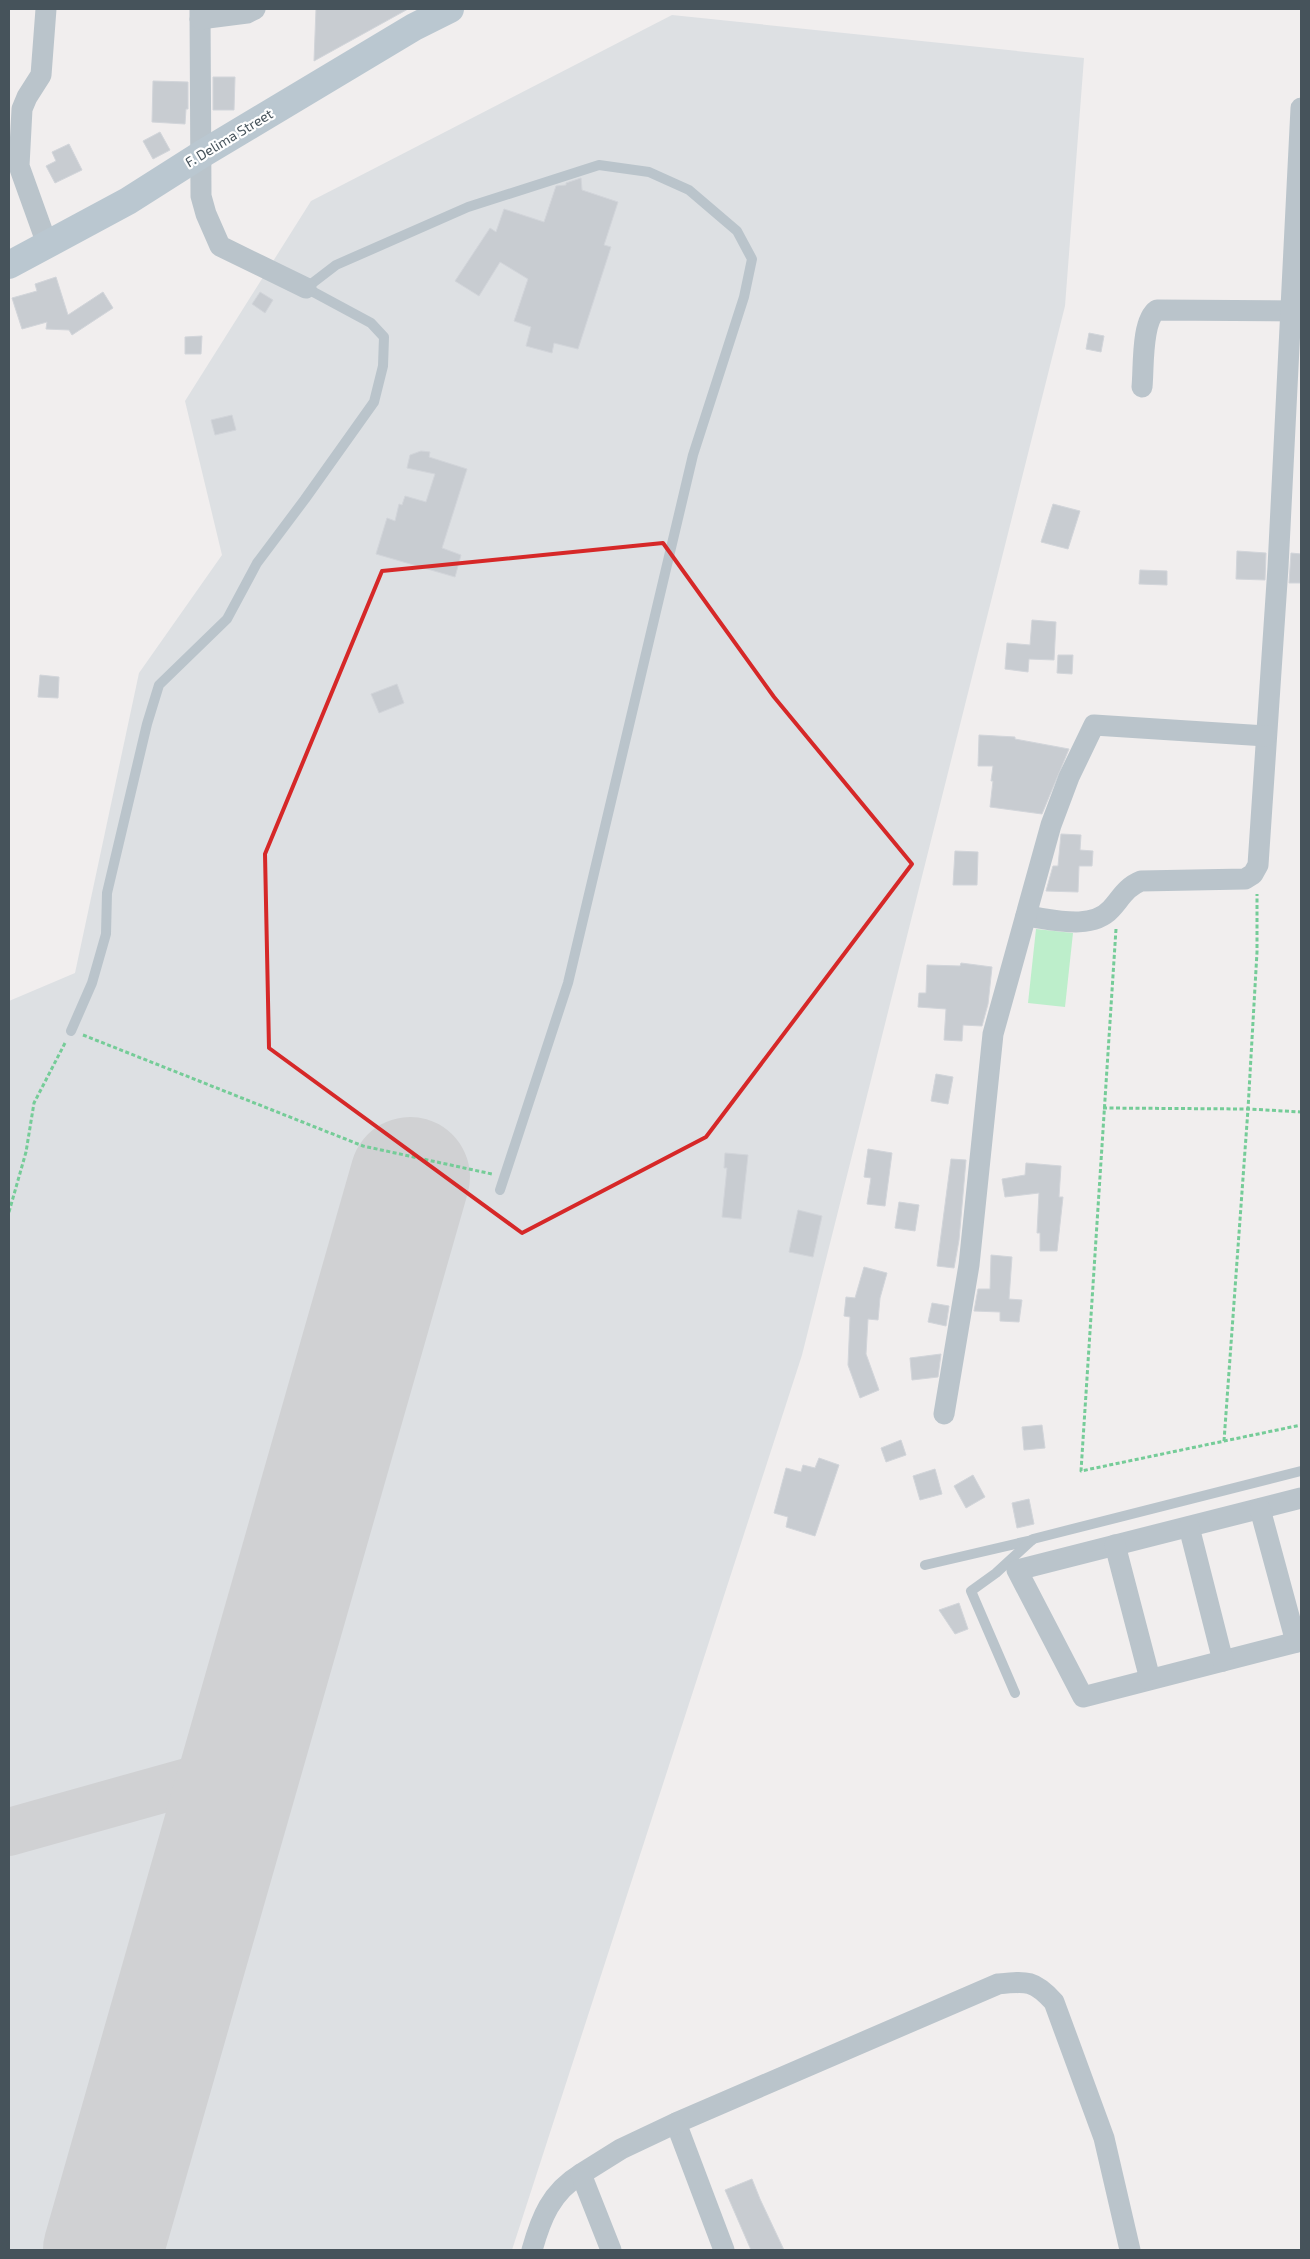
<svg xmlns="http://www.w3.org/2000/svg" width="1310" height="2259" font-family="'Exo 2',sans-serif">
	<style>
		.airport { fill: #dde0e3 }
		.green { fill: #bdeecb }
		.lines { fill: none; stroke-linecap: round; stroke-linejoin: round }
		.taxiway { stroke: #d0d1d3; stroke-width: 48 }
		.runway { stroke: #d0d1d3; stroke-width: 120 }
		.building { fill: #c8ccd1; stroke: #d2d5da }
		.path { stroke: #75cc98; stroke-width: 3; stroke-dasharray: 4 2.5; stroke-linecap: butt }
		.lane { stroke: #bac4cb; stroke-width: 10 }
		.street { stroke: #bac4cb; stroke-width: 21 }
		.secondary { stroke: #bac7d0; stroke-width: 28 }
		.marked { fill: none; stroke: #d62828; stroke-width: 4; stroke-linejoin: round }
		.labels { text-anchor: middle; stroke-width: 4.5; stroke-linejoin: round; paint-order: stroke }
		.street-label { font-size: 14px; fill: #46535b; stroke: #fff }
	</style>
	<rect width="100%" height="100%" fill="#f1eeee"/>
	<!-- airport -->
	<polygon class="airport" points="672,15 1084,58 1065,306 802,1355 512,2250 9,2250 9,1001 75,973 139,673 222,555 185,401 311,201"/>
	<!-- green -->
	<polygon class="green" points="1036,929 1073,933 1065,1007 1028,1003"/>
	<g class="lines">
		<!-- taxiway -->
		<polyline class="taxiway" points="9,1832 241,1767"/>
		<!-- runway -->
		<polyline class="runway" points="103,2250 410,1177"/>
	</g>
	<!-- building -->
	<g class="building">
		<polygon points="316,9 408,9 314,61"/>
		<polygon points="213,77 235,77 234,110 213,110"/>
		<polygon points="153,81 188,82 188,109 186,109 185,124 152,122"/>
		<polygon points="160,132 170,150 153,159 143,141"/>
		<polygon points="69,144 82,170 55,183 46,166 56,161 52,152"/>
		<polygon points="581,178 582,190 618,202 604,245 611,247 578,349 554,343 552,353 526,346 531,327 514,321 528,279 500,262 479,296 455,281 490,228 496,232 504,209 544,222 556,186 566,185 566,183"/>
		<polygon points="56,277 68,315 103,292 113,308 72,335 69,330 46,329 47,322 22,329 12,298 37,291 35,284"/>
		<polygon points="260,292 273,300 265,313 252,304"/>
		<polygon points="1089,333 1104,336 1101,352 1086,349"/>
		<polygon points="202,336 201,354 185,354 185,337"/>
		<polygon points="232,415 236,430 215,435 211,420"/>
		<polygon points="421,451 430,452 429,457 467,469 442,548 461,555 455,577 376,554 387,518 395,521 399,504 402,505 405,496 426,502 435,474 407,468 410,455"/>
		<polygon points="1053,504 1080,511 1068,549 1041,542"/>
		<polygon points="1237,551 1266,553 1265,580 1236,579"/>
		<polygon points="1291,553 1301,554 1301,583 1289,583"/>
		<polygon points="1140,570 1167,571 1167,585 1139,584"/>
		<polygon points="1032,620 1056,622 1054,660 1029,659 1028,672 1005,669 1007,643 1030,645"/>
		<polygon points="1058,655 1073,655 1072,674 1057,673"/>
		<polygon points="40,675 59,677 58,698 38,697"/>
		<polygon points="397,684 404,703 379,713 371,694"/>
		<polygon points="979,735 1015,737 1015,739 1069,749 1042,814 990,807 993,781 991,781 993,766 978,766"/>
		<polygon points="1061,834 1081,835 1080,850 1093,851 1092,866 1079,866 1078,892 1046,891 1053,866 1058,866"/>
		<polygon points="955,851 978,852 977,885 953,885"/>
		<polygon points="961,963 992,967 988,1004 982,1026 963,1025 962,1041 944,1040 946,1009 918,1007 919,993 926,993 927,965 960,966"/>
		<polygon points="936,1074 953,1077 948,1104 931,1101"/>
		<polygon points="868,1149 892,1153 885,1206 867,1204 871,1178 864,1177"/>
		<polygon points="725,1153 748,1155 741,1219 722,1217 727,1168 724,1168"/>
		<polygon points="951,1159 966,1160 959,1240 954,1268 937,1266"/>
		<polygon points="1026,1163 1061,1166 1059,1197 1063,1197 1057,1251 1040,1251 1040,1233 1037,1233 1039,1193 1005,1197 1002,1179 1025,1175"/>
		<polygon points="899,1202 919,1205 915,1231 895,1228"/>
		<polygon points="798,1210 822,1216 813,1257 789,1252"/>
		<polygon points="991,1255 1012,1257 1009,1299 1022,1300 1019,1322 1000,1321 1000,1312 974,1311 978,1289 990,1289"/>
		<polygon points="864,1267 887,1273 880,1298 878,1320 868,1319 866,1354 879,1390 860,1398 848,1365 850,1317 844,1316 846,1297 855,1298"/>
		<polygon points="932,1303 949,1306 946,1326 928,1322"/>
		<polygon points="941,1354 938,1377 912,1380 910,1358"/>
		<polygon points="1042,1425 1045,1448 1024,1450 1022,1427"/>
		<polygon points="901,1440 906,1455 886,1462 881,1448"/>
		<polygon points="819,1458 839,1465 815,1536 786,1527 788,1517 774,1513 786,1468 801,1472 803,1465 815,1468"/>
		<polygon points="935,1469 942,1494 920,1500 913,1476"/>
		<polygon points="973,1475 985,1497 966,1508 954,1486"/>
		<polygon points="1029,1499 1034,1524 1017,1528 1012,1503"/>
		<polygon points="959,1603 968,1629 955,1634 939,1610"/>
		<polygon points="752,2179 760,2199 784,2250 751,2250 725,2190"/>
	</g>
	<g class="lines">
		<!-- path -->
		<g class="path">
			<polyline points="1116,929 1081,1471 1301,1425"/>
			<polyline points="83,1035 363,1146 492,1174"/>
			<polyline points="1103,1108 1248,1109 1301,1112"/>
			<polyline points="9,1212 26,1152 34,1103 65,1043"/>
			<polyline points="1224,1441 1248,1109 1257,952 1257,894"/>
		</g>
		<!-- lane -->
		<g class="lane">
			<polyline points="71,1031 92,983 106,934 107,893 147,724 159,685 227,619 257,563 305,499 374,402 383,366 384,337 371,323 306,288 336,265 468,207 599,165 649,172 689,190 737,231 752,259 744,297 693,455 568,983 500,1190"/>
			<polyline points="925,1565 1032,1540"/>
			<polyline points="1015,1693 971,1591 996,1573 1033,1539 1301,1471"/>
		</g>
		<!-- street -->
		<g class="street">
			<polyline points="46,9 41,75 27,97 22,109 19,166 47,244"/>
			<polyline points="200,9 201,196 206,214 220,246 306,288"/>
			<polyline points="200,19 247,13 255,9"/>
			<path d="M 1142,387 C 1144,368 1141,321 1157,310 L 1301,311"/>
			<path d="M 1026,916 C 1052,919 1091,931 1111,909 C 1121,898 1126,887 1141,881 L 1245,879 L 1253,874 L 1258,865 L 1278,567 L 1301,108"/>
			<polyline points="944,1414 969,1265 993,1034 1051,825 1069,777 1094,725 1266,736"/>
			<polyline points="1301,1498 1017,1570 1083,1697 1301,1641"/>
			<polyline points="1260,1509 1296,1642"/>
			<polyline points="1189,1527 1223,1661"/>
			<polyline points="1115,1545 1150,1679"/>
			<polyline points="676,2123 724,2250"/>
			<path d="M 532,2250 C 541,2218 551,2192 581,2174"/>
			<path d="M 611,2250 L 581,2174 L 621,2149 L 676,2123 L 998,1984 C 1027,1981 1034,1980 1054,2002 L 1104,2138 L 1130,2250"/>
		</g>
		<!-- secondary -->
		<polyline class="secondary" points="9,265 128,201 202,154 414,27 450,9"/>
	</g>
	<!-- marked area -->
	<path class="marked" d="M 663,543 L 774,697 L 912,864 L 706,1137 L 522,1233 L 269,1048 L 265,854 L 382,571 Z"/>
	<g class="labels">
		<!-- street labels -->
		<g class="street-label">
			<text transform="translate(229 138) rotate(-31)" y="5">F. Delima Street</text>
		</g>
	</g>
	<!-- border -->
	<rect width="1310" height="2259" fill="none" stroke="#46535b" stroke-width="20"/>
</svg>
